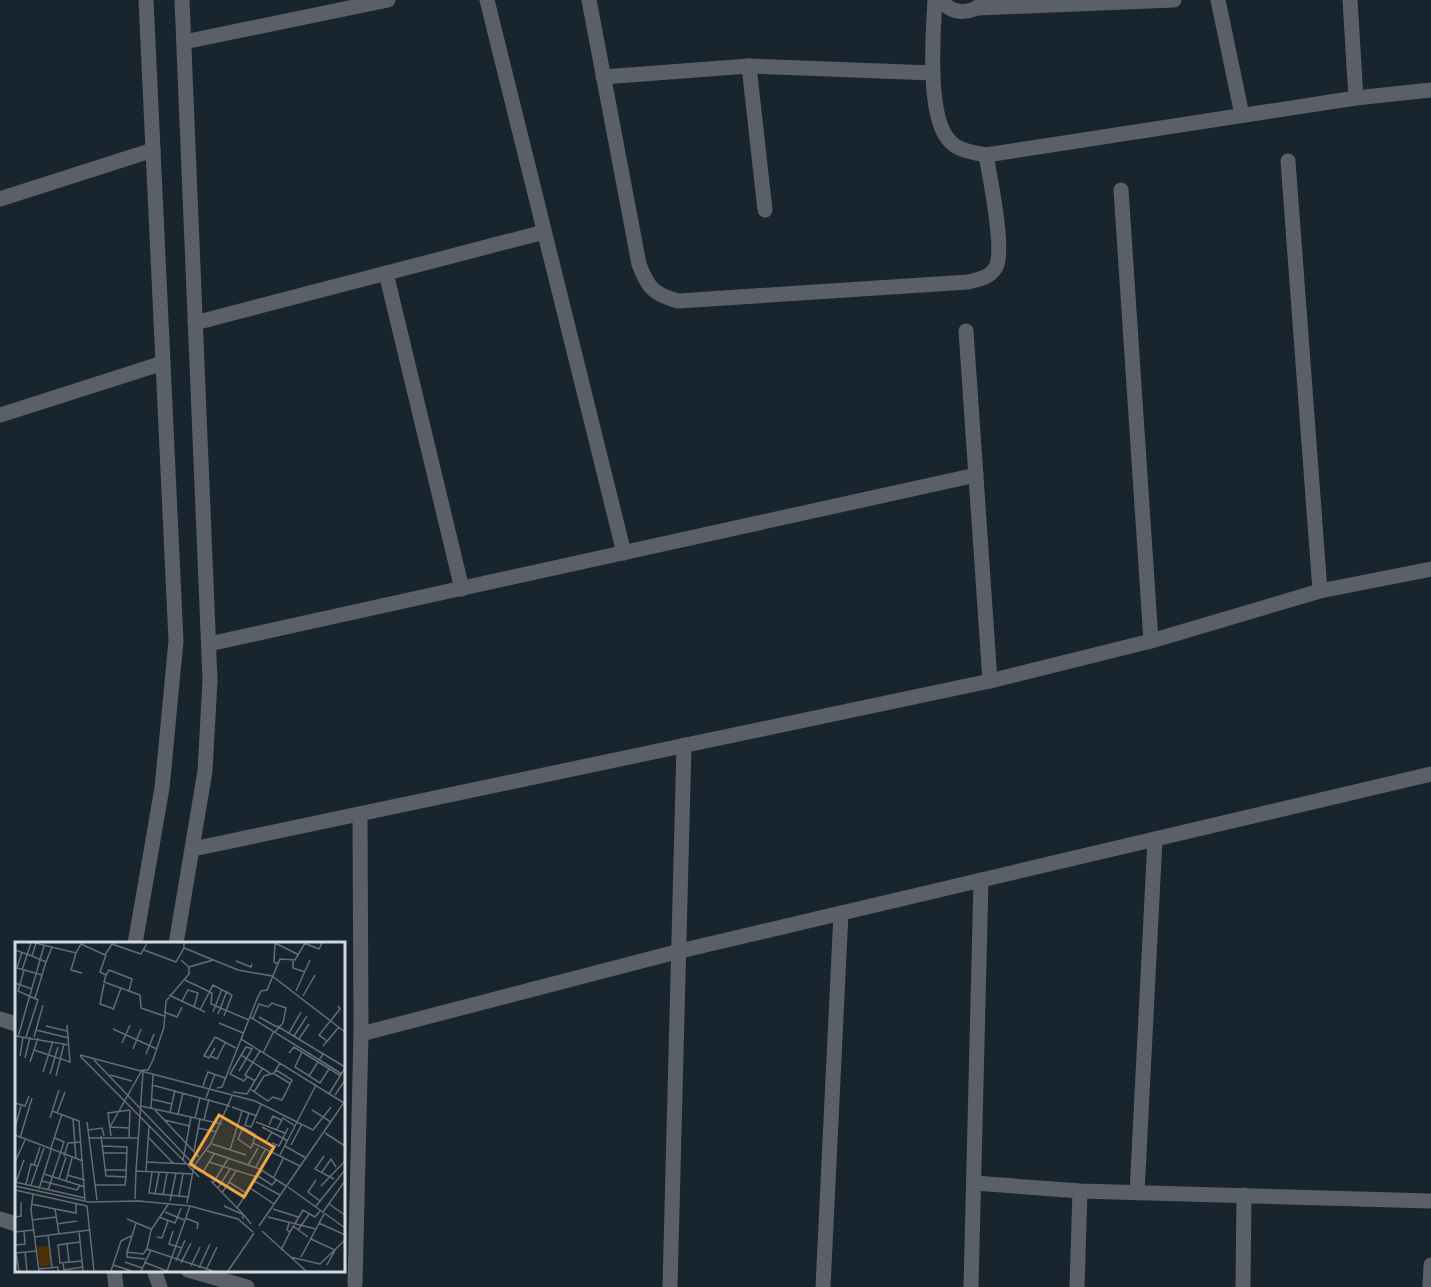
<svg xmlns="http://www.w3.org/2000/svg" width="1431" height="1287" font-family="'Source Sans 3',sans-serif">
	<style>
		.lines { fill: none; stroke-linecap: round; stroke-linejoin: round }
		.street { stroke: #5a6065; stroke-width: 15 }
		.inset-road { fill: none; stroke: #636d76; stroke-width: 1.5 }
		.view { fill: #f1a640; fill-opacity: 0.15; stroke: #f1a640; stroke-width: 3 }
		.inset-edge { fill: none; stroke: #d2dae1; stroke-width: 3 }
	</style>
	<rect width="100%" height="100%" fill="#19252e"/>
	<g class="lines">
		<!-- street -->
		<g class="street">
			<polyline points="487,0 624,553"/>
			<path d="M 589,0 L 639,264 C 648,288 653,294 678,301 L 968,282 C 979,279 990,278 996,267 C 1005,249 990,178 986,155"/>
			<path d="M 935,0 C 933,32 927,114 948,139 C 957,151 973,152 986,155 L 1356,98 L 1431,90"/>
			<path d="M 941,0 C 953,16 971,14 985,2"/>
			<polyline points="1218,0 1242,115"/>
			<polyline points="1350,0 1356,98"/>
			<polyline points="977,8 1174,0"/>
			<polyline points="184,42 388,0"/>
			<polyline points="749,66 765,210"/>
			<polyline points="603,77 749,66 933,73"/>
			<polyline points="1288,161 1320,591"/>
			<polyline points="1121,190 1151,641"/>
			<polyline points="0,199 153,150"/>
			<polyline points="386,273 462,589"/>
			<polyline points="195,323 544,232"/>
			<polyline points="966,331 990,681"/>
			<polyline points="0,415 163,363"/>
			<polyline points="209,644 976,475"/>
			<polyline points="193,849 990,681 1151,641 1320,591 1431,569"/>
			<polyline points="135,944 162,788 176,641 146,0"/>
			<polyline points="176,944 205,771 210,680 182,0"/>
			<polyline points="0,1019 16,1024"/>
			<polyline points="361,1034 680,951 1431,774"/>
			<polyline points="974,1183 1080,1191 1431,1201"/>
			<polyline points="1137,1193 1155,839"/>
			<polyline points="0,1219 16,1224"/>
			<polyline points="114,1270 116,1287"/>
			<polyline points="154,1270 160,1287"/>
			<polyline points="188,1270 247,1287"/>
			<polyline points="355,1284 361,1034 360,814"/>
			<polyline points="670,1287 684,745"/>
			<polyline points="823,1287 841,913"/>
			<polyline points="971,1287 981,880"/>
			<polyline points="1077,1287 1080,1191"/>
			<polyline points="1243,1287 1244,1195"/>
			<polyline points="1430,1287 1431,1265"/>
		</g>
	</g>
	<!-- overview -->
	<g transform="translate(15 942)">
		<rect width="330" height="330" fill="#19252e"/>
		<path d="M 34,304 L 37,323 L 25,325 L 22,305 Z" fill="#4b2f07"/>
		<path class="inset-road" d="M 20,1 L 61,11 L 66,2 L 90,13 L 97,2 L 126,12 L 132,1M 169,1 L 169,6 L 223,28 L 257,34 L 330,90M 260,1 L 284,13M 260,1 L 259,20 L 263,22M 289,1 L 304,7 L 307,1M 0,8 L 17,14 L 21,1M 129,8 L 161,20 L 169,6M 7,10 L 2,26 L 27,33M 61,11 L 56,28 L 67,31M 91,13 L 85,30 L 91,33 L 89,40 L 125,53 L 126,66 L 149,74M 17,14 L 31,20 L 37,5M 221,19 L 236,25 L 237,22M 278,19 L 278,26 L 290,30M 174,25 L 198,18M 7,28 L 16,1M 9,28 L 3,49 L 23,58 L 11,95M 91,33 L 94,28 L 117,37 L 114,49M 170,38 L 197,51 L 196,62 L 234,78M 0,41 L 17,47M 89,42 L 85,62 L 99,67M 281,49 L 295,18M 154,53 L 190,70M 288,54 L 300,33M 20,56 L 31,20M 167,59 L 173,48 L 183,51 L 179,65M 98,68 L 106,46M 185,68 L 198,43 L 217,53 L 209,74M 149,70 L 162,75 L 167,65M 198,70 L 207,47M 203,72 L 212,49M 235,75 L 327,132M 244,75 L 262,85M 238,76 L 244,62 L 253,65 L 257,61 L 271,66 L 268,81 L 260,90M 204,81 L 228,91M 31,84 L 52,89M 262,84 L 330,125M 98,87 L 142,107M 21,88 L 54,96M 274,91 L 286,70M 0,94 L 54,103M 279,94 L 292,74M 3,95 L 29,4M 19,95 L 28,63M 200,95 L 221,106M 226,97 L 329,161M 284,97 L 294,82M 312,99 L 304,93 L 325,67 L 323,64M 107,101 L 115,83M 308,104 L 324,85M 200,106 L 194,116 L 189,114 L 200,95M 118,107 L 126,87M 19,108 L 55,120 L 52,83M 287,110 L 280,125 L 305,141 L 314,127M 248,111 L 259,89M 274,111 L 279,105 L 326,134M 131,112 L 139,92M 65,113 L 240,159 L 298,188 L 316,165M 226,113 L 255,131M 5,114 L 8,95M 65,114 L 168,218M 196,114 L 202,117 L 210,101M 10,116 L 15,95M 79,118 L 186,230M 15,120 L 23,96M 224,129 L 237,107M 28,130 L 38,99M 258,131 L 276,142M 35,132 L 43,105M 95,133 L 117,139M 41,134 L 49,102M 294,134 L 308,112M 232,135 L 229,139 L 215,132 L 231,105 L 238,107M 240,139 L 230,133 L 245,109M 137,143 L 215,164M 188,144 L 193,130 L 210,136M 202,146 L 207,145 L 242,57 L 246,49 L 252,48 L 265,17 L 280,18 L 290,1M 235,147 L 253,159 L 258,155 L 267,158 L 277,138 L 261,128M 218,150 L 232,152 L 247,127M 239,150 L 249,134 L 259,131 L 265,121M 314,152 L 330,126M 320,153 L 330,138M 191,156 L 200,132M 136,157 L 157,162M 0,161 L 10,164 L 14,154M 126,164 L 207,182M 217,165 L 242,174M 136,166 L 138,133M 138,166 L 184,215M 297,168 L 316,180M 37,169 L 64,179 L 70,258M 155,170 L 160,148M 42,171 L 50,150M 234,171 L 230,183 L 236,185 L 246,163M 163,172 L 168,151M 176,175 L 168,218 L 184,235M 35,176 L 44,148M 180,176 L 185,155M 58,177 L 61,217M 149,178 L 175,184M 189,178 L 194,157M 72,180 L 82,258M 241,180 L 270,191M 254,183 L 258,174 L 266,178M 95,185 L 127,128 L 133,128 L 138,118 L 149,85 L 151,59 L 174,32 L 174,25 L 166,18M 95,185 L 114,186M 247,185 L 273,199M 0,186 L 6,164M 183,186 L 202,190M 262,187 L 268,176 L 280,184M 73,188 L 87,186 L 89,194M 310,191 L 330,204M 0,193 L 68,219M 96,194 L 93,171 L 115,168M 240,194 L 238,201 L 285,224M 114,195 L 115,168M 133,195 L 159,222M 241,195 L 251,200 L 257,190M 5,196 L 17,156M 74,196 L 124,196M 238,201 L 236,206 L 223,197 L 228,185 L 241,193M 257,201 L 264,204 L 273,186M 197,202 L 231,213M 276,203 L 287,182M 87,204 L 112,205 L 111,235M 270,204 L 291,216M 215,208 L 227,169M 35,209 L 47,172M 179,209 L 185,177M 192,209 L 245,227 L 271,244M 88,211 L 112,211M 265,213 L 301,143M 49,214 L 53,201 L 66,200M 309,214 L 300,227 L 319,237M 0,220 L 10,198M 131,220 L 172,222M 194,220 L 242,235M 19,223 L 25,205M 233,223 L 243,206M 241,225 L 250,208M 90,228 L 111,228M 121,229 L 128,130M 131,229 L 134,184M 137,230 L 134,251 L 173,255M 188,230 L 199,212M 307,230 L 316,217 L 321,225M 29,232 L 70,245M 52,233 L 70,238M 243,234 L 257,243 L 262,237M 259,235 L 269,215M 44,237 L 51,215M 301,238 L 293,250 L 305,259M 27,239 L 62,248 L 65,243M 51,239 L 57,216M 196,239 L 228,272 L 228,277M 239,239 L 265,253M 0,240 L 70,256M 1,240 L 9,218M 214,240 L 231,251M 198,241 L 213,217M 11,242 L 16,222 L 22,224M 16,243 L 29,206M 80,243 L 110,243 L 111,235 L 91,234 L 86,194M 0,244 L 74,260 L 124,259 L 175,264 L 223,277 L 238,290M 306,244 L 329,220M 273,245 L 330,286M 203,246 L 215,227M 235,246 L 259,262M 24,247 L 36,209M 0,248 L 72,264M 33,248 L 49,200 L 40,196M 207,251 L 221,229M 18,252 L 16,268 L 24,329M 140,252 L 144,231M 148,253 L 152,231M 164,254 L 168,232M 120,257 L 121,229 L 161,231M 155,259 L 161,231 L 177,232M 154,261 L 136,288 L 132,307 L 198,329M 172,261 L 179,224 L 196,201 L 217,154M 16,262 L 40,267M 314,262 L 330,273M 72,264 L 79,329M 209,264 L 229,273 L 236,282M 301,264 L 330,228M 222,266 L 247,228M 258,267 L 283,275M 150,270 L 169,278M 308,270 L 330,239M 0,275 L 6,274 L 6,260M 144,275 L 160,281 L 166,266M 253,275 L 301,287M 170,276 L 183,281 L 182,287M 112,277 L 136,287M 17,278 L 41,275M 304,281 L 330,293M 42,282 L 62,279M 244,284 L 330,159M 278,284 L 293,295M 283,288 L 295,271M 64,289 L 68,329M 158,289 L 154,302 L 167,306M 247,289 L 291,329M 0,290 L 18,288M 275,290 L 288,268 L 300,275 L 305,269M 44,292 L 40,267 L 61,271 L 61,262M 33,293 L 37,325M 19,295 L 75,288M 142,295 L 147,296 L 153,279M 296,297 L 320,308 L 312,323M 65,300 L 43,303 L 45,321 L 67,319M 52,302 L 54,320M 0,303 L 10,302 L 9,289M 266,308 L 275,290 L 272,288 L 274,281M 10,310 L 12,329M 112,310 L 121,281M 0,311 L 21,309M 1,311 L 4,329M 275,315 L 305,322 L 330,298M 286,315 L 309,272M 130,317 L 112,315 L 112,310 L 128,312 L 132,307M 161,319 L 170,298M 110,320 L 127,326M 129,320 L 152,329 L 175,264M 48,321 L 49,328 L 68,325M 166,321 L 176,301M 98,323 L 117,329M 176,324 L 185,305M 184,326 L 195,302M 23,327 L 43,325 L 43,329M 191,328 L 202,305M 96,329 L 106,299 L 116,294M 126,329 L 136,308M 213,329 L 239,291"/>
		<path class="view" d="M 204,173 L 259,205 L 229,255 L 175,222 Z"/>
		<rect width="330" height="330" class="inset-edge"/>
	</g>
</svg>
